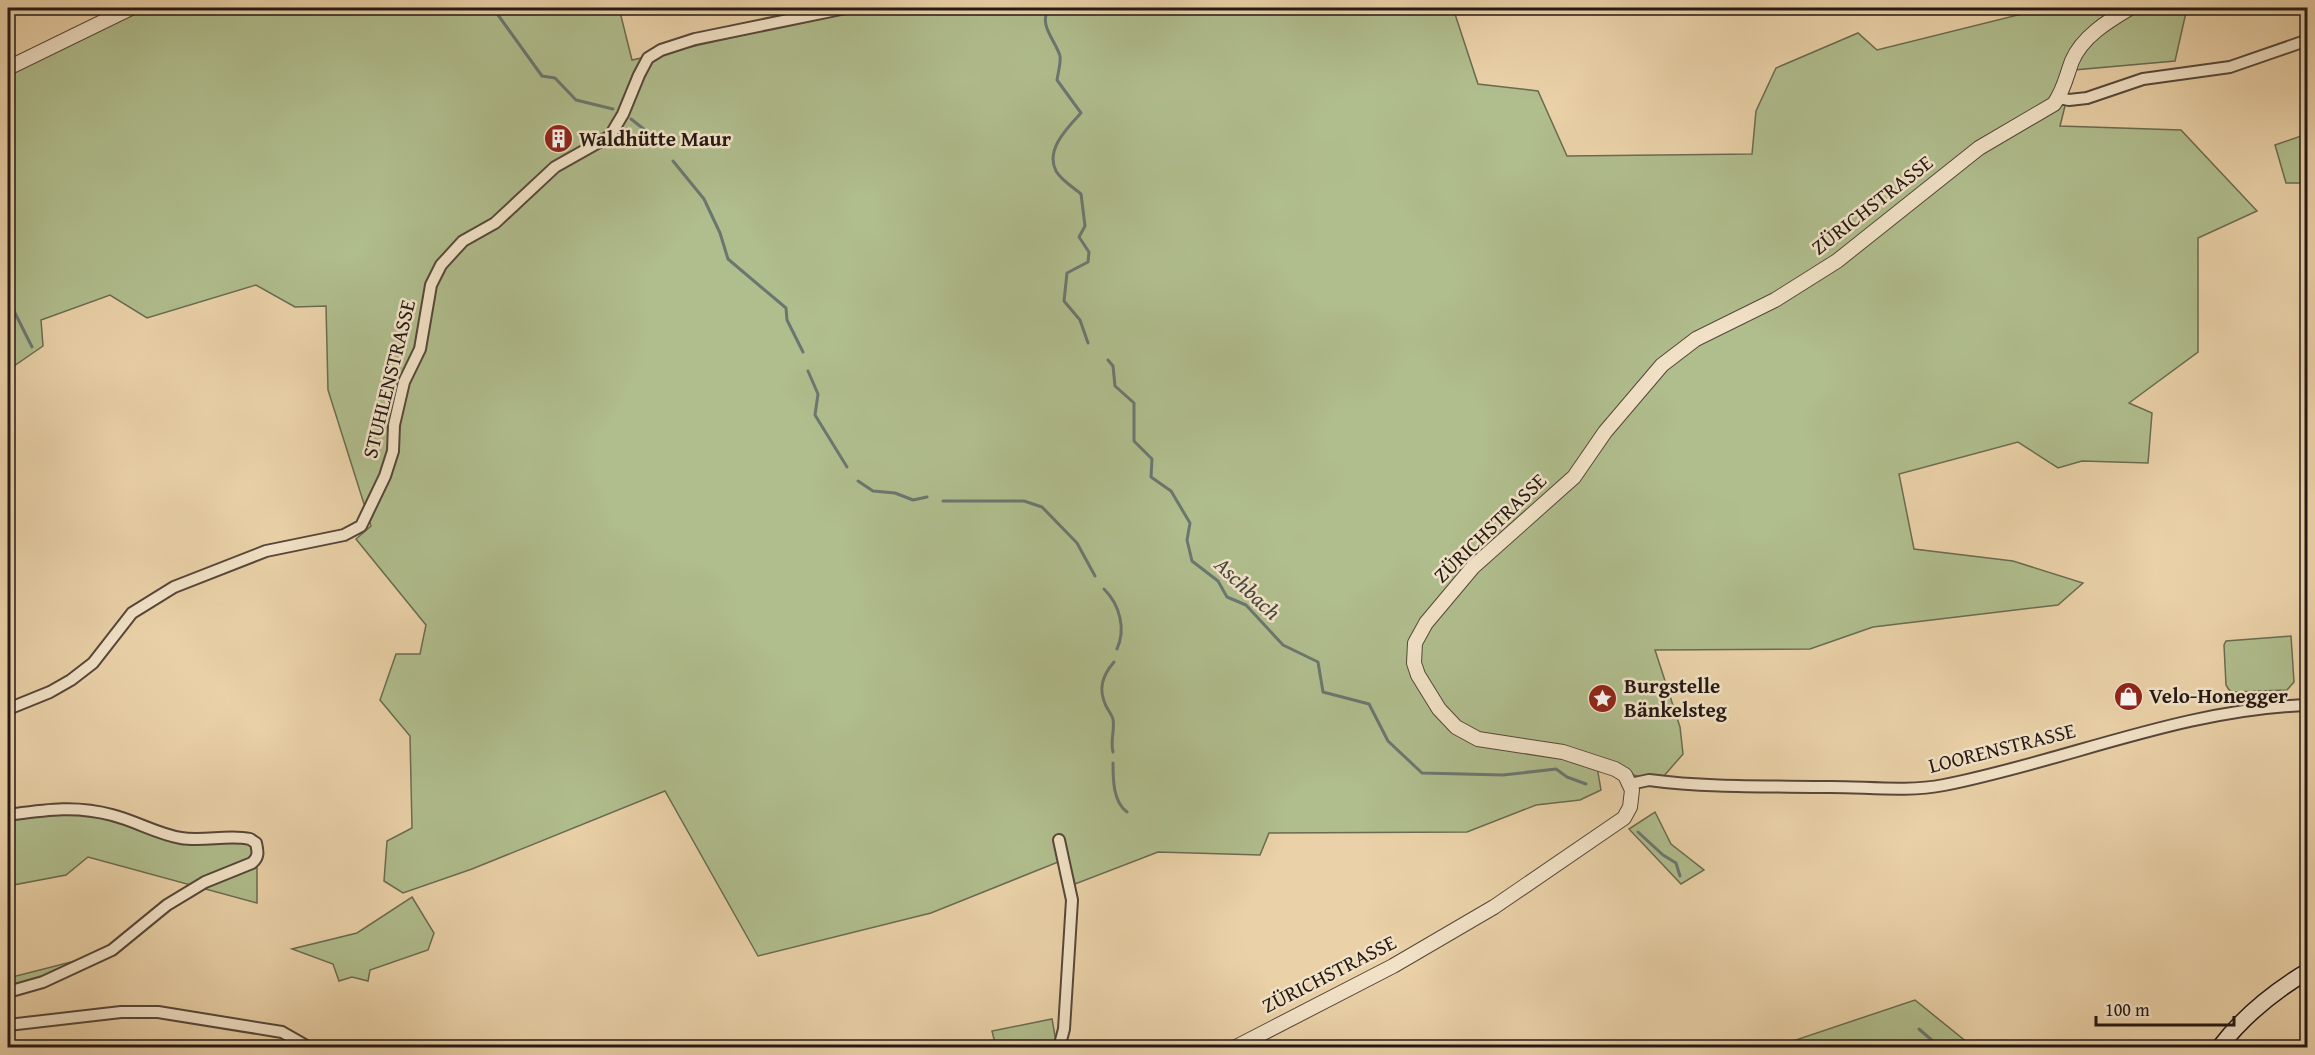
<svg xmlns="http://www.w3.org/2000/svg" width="2315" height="1055" font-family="'Gentium Book Plus',serif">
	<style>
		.green { fill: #b0bd8d; stroke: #6a6b50; stroke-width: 1.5 }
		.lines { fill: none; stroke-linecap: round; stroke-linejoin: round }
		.stream { stroke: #6a7770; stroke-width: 3 }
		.minor-casing { stroke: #564739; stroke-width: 14 }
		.tertiary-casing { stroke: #564739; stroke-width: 16 }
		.secondary-casing { stroke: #241914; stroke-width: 18 }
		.minor { stroke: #f1e1c6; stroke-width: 10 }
		.tertiary { stroke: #f1e1c6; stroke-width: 14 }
		.secondary { stroke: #f1e1c6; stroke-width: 15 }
		.labels { text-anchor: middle; stroke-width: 5; stroke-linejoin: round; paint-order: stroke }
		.poi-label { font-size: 21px; font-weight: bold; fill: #241914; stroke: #f1e1c6; text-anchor: start }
		.street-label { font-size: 21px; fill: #241914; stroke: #f1e1c6 }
		.water-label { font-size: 22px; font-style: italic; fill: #474842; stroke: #f1e1c6 }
	</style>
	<rect width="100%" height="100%" fill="#ead1a8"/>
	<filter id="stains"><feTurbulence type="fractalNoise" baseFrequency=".00333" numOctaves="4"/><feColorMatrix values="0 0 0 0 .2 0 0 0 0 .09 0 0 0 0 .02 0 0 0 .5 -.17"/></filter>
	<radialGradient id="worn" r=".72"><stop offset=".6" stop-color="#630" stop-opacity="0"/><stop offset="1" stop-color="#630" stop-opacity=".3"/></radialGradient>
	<!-- green -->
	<g class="green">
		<polygon points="132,8 619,8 632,60 865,8 1453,8 1478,84 1538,91 1567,156 1752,154 1756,111 1776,68 1858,33 1877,50 2046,8 2187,8 2175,61 2074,70 2060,126 2181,130 2257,211 2198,238 2198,352 2129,403 2152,413 2148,463 2082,461 2058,468 2018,442 1899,474 1914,549 2013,561 2083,583 2058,605 1873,627 1810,649 1655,650 1680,727 1683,754 1663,777 1642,778 1596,761 1601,790 1580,800 1536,805 1467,832 1269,833 1260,855 1158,852 1075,884 1068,858 931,913 758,956 665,791 472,869 403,893 384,881 387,841 412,828 410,736 380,700 396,654 420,654 426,625 356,539 371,526 328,390 326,306 295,307 256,285 147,318 110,295 41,320 43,346 8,370 8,70"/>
		<polygon points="2307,134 2307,183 2286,183 2275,145"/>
		<polygon points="2291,636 2294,682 2287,690 2234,692 2229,690 2226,685 2224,645 2226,641"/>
		<polygon points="66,808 166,836 250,839 257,859 257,903 88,857 66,875 8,886 8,815"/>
		<polygon points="1655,812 1671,844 1704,870 1681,884 1629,829"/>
		<polygon points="412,897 434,933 428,950 370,970 368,981 352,977 339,981 333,964 292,949 357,933"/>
		<polygon points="79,960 8,993 8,978"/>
		<polygon points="1915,1000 1973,1047 1775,1047"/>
		<polygon points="1052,1019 1057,1047 996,1047 992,1031"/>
	</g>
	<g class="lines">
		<!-- stream -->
		<g class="stream">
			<polyline points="493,8 542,76 555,78 576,100 613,109"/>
			<path d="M 1048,8 C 1039,27 1055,39 1060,56 C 1061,63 1058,73 1057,80 L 1081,113 C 1067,128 1045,150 1056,171 C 1061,180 1074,188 1081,194 L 1085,226 L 1079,237 L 1089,252 L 1088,262 L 1067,273 L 1064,301 L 1080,320 L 1088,343"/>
			<polyline points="631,119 663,144"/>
			<polyline points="673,161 704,199 720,233 728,259 786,308 787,320 803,352"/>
			<polyline points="8,299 32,347"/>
			<polyline points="1108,360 1113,366 1115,386 1134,403 1134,441 1152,459 1151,477 1171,491 1190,523 1187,540 1192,561 1218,581 1227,597 1246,605 1283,645 1318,662 1323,692 1369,704 1388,741 1422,773 1503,775 1556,769 1567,777 1586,784"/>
			<polyline points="808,371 818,394 815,415 847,467"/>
			<polyline points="858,481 873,491 895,493 913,500 927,497"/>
			<polyline points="943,501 1024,501 1042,507 1077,543 1095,576"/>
			<path d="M 1104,589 C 1120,605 1126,629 1117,649"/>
			<path d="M 1113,752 C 1110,741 1115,730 1113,719 C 1112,715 1108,710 1106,706 C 1098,689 1102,676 1114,662"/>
			<path d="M 1113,763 C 1113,779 1113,802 1127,812"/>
			<polyline points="1638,832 1663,855 1676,863 1680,876"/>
			<polyline points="1919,1029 1935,1043 1960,1048"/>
		</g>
		<defs>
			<g id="minor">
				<polyline points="2059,98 2069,100 2087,98 2143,79 2230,67 2308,40"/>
				<polyline points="8,709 50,692 71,680 93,663 132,613 174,587 266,551 344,535 361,526 385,476 393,451 394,425 404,382 420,349 431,285 441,265 463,241 495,223 555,167 610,136 623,114 639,75 648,58 661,50 695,39 846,8"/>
				<path d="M 1630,784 L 1649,780 C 1709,788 1771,786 1831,787 C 1868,787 1908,792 1944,785 C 2066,761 2182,709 2308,705"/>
				<path d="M 8,815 C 45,810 75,805 112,815 C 136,821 157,834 181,838 C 204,842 228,834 250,839 L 256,843 C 258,852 259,857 252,863 L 205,882 L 167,905 L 112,950 L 43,982 L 8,992"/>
				<polyline points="8,1025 121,1012 158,1012 282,1032 310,1048"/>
				<polyline points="1059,1048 1064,1029 1072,900 1059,840"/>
			</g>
			<g id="tertiary">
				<polyline points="8,68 131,8"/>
				<path d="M 1234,1048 L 1393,966 L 1494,907 L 1624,818 L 1630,807 L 1632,790 L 1625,775 L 1615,769 L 1563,752 L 1478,739 L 1456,727 L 1439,709 L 1418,675 L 1414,663 L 1415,643 L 1426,623 L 1473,567 L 1574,477 L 1605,432 L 1662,365 L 1696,339 L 1775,300 L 1837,261 L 1979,148 L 2054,104 C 2064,90 2066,77 2072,61 C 2082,37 2108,21 2130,8"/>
			</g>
			<path id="secondary" d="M 2219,1048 C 2244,1015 2273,992 2308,971"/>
		</defs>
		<!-- minor casing -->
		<use href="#minor" class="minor-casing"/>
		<!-- tertiary casing -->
		<use href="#tertiary" class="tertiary-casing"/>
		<!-- secondary casing -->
		<use href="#secondary" class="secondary-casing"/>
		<!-- minor -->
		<use href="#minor" class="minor"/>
		<!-- tertiary -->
		<use href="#tertiary" class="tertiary"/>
		<!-- secondary -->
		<use href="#secondary" class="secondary"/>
	</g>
	<!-- icons -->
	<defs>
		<symbol id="building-disc" viewBox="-11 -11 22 22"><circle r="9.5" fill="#8f2418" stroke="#f1e1c6"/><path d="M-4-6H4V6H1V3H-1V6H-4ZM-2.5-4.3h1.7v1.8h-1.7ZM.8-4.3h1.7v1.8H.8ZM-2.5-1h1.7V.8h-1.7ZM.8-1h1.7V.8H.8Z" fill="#fff"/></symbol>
		<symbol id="shop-disc" viewBox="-11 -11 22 22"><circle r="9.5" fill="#8f2418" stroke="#f1e1c6"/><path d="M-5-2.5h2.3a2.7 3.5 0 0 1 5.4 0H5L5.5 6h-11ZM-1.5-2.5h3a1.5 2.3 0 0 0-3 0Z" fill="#fff"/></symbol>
		<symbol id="sight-disc" viewBox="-11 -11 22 22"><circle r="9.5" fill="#8f2418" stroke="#f1e1c6"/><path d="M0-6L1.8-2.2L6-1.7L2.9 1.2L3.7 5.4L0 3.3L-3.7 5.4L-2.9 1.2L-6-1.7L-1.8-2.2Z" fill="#fff"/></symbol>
	</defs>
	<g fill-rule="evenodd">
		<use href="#building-disc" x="542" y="122" width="33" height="33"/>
		<use href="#shop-disc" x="2112" y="680" width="33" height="33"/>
		<use href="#sight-disc" x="1586" y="682" width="33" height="33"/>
	</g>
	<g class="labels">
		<!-- poi labels -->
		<g class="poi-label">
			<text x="579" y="146">Waldhütte Maur</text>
			<text x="1624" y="693">Burgstelle<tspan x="1624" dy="24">Bänkelsteg</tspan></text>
			<text x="2149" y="703">Velo-Honegger</text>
		</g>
		<!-- street labels -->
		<g class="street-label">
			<text transform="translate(1872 205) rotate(-38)" y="7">ZÜRICHSTRASSE</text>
			<text transform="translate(389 379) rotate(-76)" y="7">STUHLENSTRASSE</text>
			<text transform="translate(1490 528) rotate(-44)" y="7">ZÜRICHSTRASSE</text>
			<text transform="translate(2002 748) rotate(-14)" y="7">LOORENSTRASSE</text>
			<text transform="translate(1329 974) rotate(-27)" y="7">ZÜRICHSTRASSE</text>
		</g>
		<!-- water labels -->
		<g class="water-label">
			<text transform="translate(1248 588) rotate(43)" y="8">Aschbach</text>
		</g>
	</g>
	<!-- margin -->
	<rect width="2315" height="1055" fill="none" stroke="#ead1a8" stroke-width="30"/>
	<rect x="9" y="9" width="2297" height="1037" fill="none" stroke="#241914" stroke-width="3"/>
	<rect x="15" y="15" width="2285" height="1025" fill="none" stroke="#241914" stroke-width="1.5"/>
	<!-- scale -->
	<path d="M2096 1016v9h138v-9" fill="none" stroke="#241914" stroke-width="3"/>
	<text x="2105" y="1016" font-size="18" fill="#241914" stroke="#f1e1c6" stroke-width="4.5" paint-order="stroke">100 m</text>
	<rect width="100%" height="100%" filter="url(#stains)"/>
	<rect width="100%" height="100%" fill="url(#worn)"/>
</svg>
